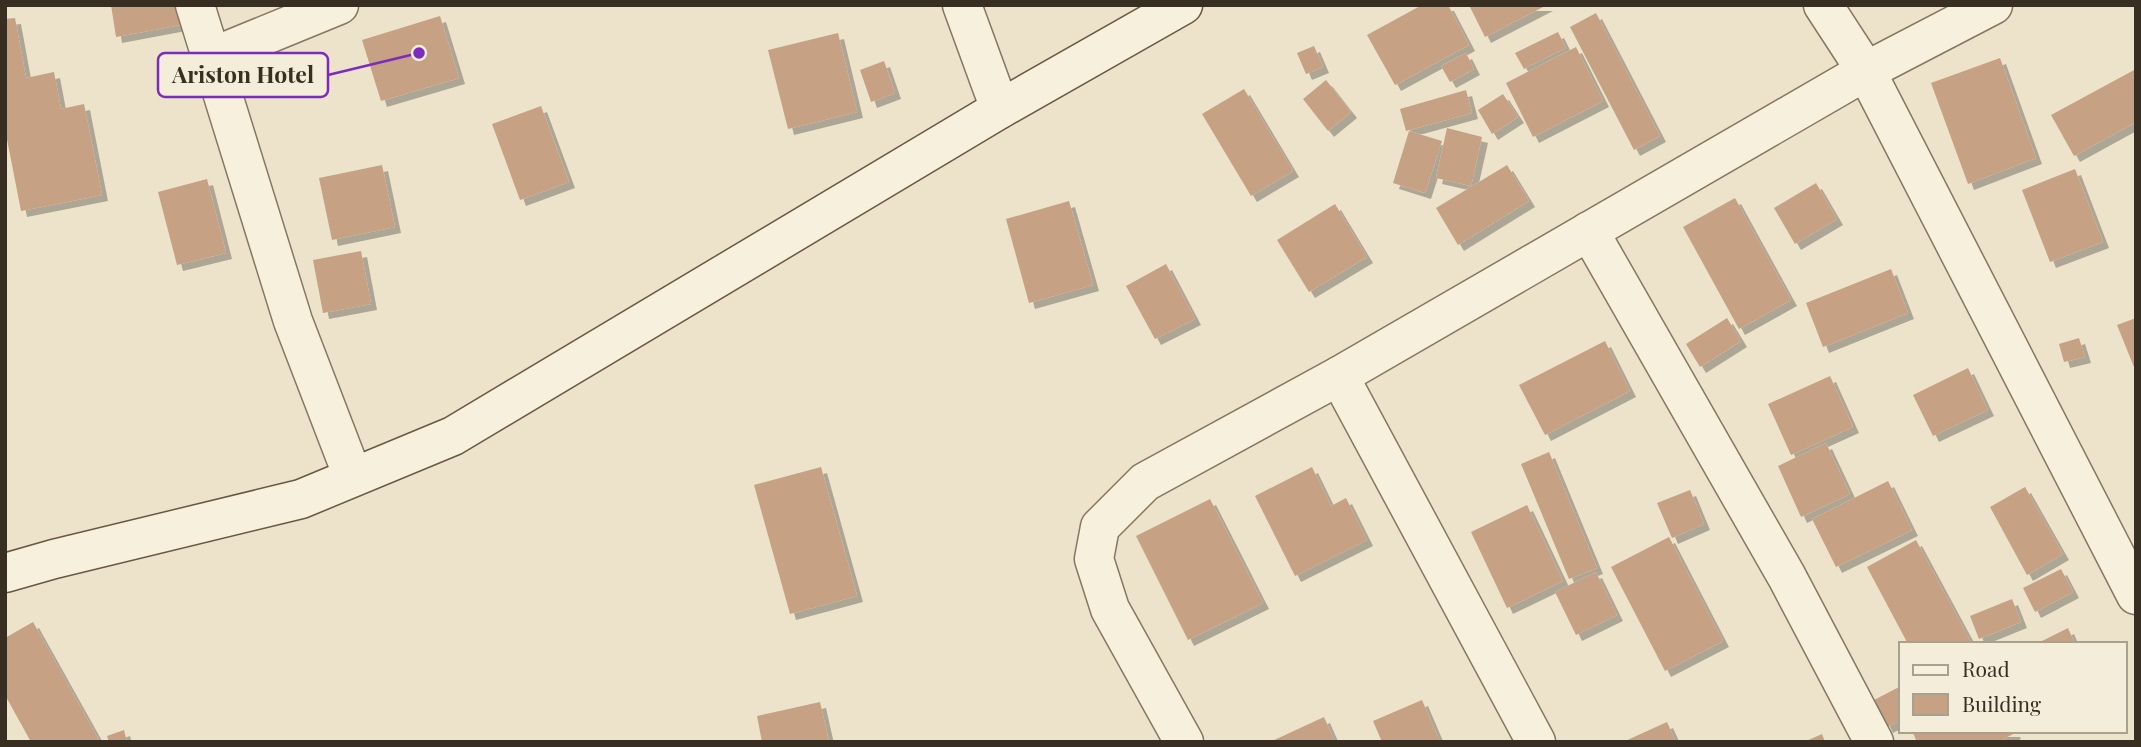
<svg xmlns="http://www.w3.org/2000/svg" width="2141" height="747" font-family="'Playfair Display',serif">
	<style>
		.building { fill: #c6a184; filter: url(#shadow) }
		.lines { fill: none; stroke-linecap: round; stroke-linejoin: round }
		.street-casing { stroke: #877660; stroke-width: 41 }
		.secondary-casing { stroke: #695743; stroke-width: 41 }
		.street { stroke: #f7f0dd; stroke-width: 38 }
		.secondary { stroke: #f7f0dd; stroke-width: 38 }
		.leader { fill: none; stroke: #7b2cbf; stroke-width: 2.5 }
		.callout-dot { fill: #7b2cbf; stroke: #f3edd9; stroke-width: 2.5 }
		.callout { fill: #f3edd9; stroke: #7b2cbf; stroke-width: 2.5 }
		.callout-label { font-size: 23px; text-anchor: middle; font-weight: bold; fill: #392e22 }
	</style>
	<defs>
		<filter id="shadow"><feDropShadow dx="6" dy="6" stdDeviation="0" flood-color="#0004"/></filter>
	</defs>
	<rect width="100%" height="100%" fill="#ece3ca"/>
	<!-- building -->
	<g class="building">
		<polygon points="111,5 176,5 180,25 116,37"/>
		<polygon points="1422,5 1448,5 1469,45 1395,85 1367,35"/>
		<polygon points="1469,5 1547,5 1485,37"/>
		<polygon points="1596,13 1660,136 1634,150 1570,27"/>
		<polygon points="440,16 459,78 381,101 362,40"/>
		<polygon points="15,18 26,78 54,72 61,109 84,104 102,195 21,211 5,129 5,19"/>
		<polygon points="1558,32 1566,48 1524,69 1515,53"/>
		<polygon points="838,33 857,112 788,129 768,50"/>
		<polygon points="1314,46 1323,67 1306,74 1297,53"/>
		<polygon points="1576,47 1603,101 1533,137 1506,83"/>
		<polygon points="1466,53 1474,69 1450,82 1441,66"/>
		<polygon points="2000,58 2036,158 1968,184 1931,83"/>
		<polygon points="884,61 895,93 871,102 860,70"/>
		<polygon points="2136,69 2136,122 2074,156 2051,115"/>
		<polygon points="1326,80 1351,112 1328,131 1303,99"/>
		<polygon points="1244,89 1293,171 1251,196 1202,114"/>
		<polygon points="1466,90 1472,113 1406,131 1400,109"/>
		<polygon points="1503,94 1518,117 1492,134 1478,110"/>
		<polygon points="541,106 569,182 520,200 492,124"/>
		<polygon points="1447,128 1482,137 1471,186 1436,178"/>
		<polygon points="1409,131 1442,141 1425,193 1393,183"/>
		<polygon points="382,165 395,227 332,240 319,178"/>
		<polygon points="1507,165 1529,201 1458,245 1436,208"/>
		<polygon points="2075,169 2103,242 2050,262 2022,190"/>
		<polygon points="207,179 226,253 177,265 158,192"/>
		<polygon points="1816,183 1837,219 1795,244 1774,208"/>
		<polygon points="1735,198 1791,300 1739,329 1683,227"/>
		<polygon points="1069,201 1093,285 1029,303 1006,219"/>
		<polygon points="1335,204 1367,257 1309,292 1277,240"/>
		<polygon points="361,251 371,304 323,313 313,260"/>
		<polygon points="1166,264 1195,319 1155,339 1126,286"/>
		<polygon points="1891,269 1908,313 1823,347 1806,303"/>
		<polygon points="1727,318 1741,341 1700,367 1686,344"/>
		<polygon points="2136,318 2136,372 2117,325"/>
		<polygon points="2079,338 2085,357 2064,362 2059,344"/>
		<polygon points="1605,341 1630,391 1545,435 1519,385"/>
		<polygon points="1968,368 1988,410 1933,436 1913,395"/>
		<polygon points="1830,376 1853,427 1791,455 1768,404"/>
		<polygon points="1826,443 1850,494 1801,517 1778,466"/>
		<polygon points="1549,452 1597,568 1569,579 1521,464"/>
		<polygon points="821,467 857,596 790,614 754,485"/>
		<polygon points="1312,467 1331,506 1346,498 1367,540 1295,576 1255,496"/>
		<polygon points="1888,481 1912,530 1836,567 1812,519"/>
		<polygon points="2025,487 2063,554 2027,575 1990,507"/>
		<polygon points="1690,490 1704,524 1672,538 1657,503"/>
		<polygon points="1210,499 1263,603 1188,640 1136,536"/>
		<polygon points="1527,505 1563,581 1507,608 1471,532"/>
		<polygon points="1669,537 1723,641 1665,671 1611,567"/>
		<polygon points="1916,540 1972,644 1908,644 1867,567"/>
		<polygon points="2061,569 2073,592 2035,612 2023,588"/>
		<polygon points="1596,572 1617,615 1576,635 1555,592"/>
		<polygon points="2012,599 2021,622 1979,639 1970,616"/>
		<polygon points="33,622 100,742 31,742 5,695 5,638"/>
		<polygon points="2068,628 2075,644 2036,644"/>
		<polygon points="1901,686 1901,720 1887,727 1874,700"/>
		<polygon points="1422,700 1440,742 1382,742 1373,721"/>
		<polygon points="820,702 829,742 762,742 757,716"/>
		<polygon points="1324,717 1335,742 1270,742"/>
		<polygon points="1667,722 1676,742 1623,742"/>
		<polygon points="124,730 127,742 109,742 107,736"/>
		<polygon points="1912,731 2014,731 2015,733 1998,742 1917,742"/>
		<polygon points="1822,734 1825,742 1804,742"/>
	</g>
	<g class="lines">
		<defs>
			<g id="street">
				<polyline points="195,5 293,321 353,477"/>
				<polyline points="962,5 1000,109"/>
				<polyline points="1823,5 1866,71 2136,595"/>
				<polyline points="212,57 339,5"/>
				<polyline points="1589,231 1787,577 1874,742"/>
				<polyline points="1339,376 1536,742"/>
				<polyline points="1184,742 1110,609 1094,559 1100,527 1145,482 1339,376 1866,71 1993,5"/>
			</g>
			<polyline id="secondary" points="5,573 54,559 301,499 453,436 1000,109 1183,5"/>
		</defs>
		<!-- street casing -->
		<use href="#street" class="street-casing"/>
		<!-- secondary casing -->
		<use href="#secondary" class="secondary-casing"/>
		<!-- street -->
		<use href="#street" class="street"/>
		<!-- secondary -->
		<use href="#secondary" class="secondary"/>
	</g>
	<!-- callouts -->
	<path class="leader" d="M419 53L328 75"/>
	<circle class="callout-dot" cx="419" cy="53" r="7"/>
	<rect class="callout" x="158" y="53" width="170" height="44" rx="7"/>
	<g class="callout-label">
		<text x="243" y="83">Ariston Hotel</text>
	</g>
	<!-- border -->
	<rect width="2141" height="747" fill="none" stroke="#392e22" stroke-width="14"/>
	<!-- legend -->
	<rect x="1899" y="642" width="228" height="91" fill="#f3edd9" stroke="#a9a190" stroke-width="2"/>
	<rect x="1913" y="665" width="35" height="10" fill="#f7f0dd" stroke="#a9a190" stroke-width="2"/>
	<text x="1962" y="677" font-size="21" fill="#392e22">Road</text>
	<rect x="1913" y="694" width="35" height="21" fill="#c6a184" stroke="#a9a190" stroke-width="2"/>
	<text x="1962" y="712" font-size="21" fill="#392e22">Building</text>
</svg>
